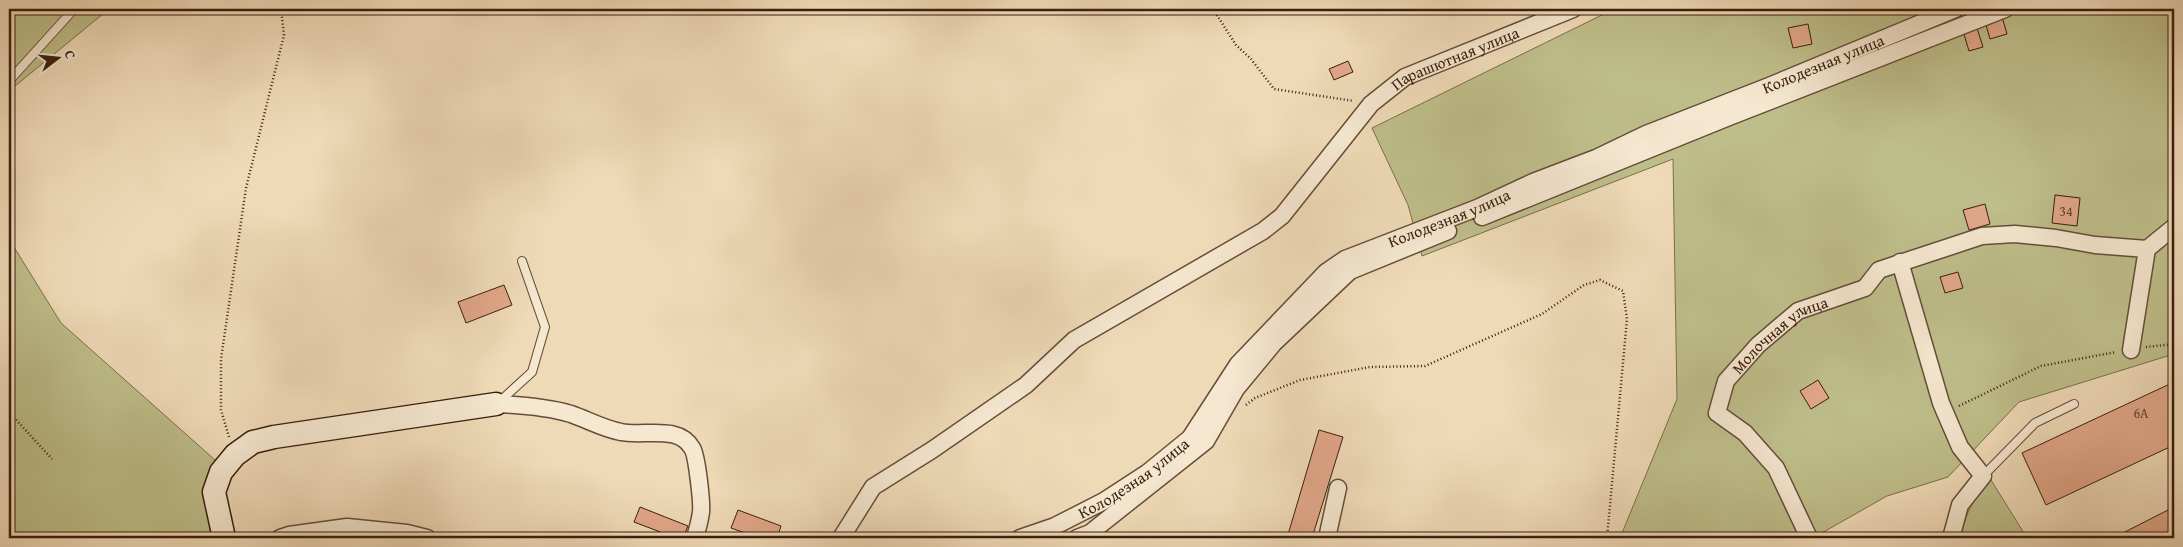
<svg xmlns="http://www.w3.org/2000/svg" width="2183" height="547" font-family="'Gentium Book Plus',serif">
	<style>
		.green { fill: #bebe8a; stroke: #7c6e4c }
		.building { fill: #e1a789; stroke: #3a1e0d }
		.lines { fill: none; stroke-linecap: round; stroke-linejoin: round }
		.lane-casing { stroke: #674d38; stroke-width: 10 }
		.street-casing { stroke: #674d38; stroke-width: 19 }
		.secondary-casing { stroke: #3a1e0d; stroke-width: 25 }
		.path { stroke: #3a1e0d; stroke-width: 2.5; stroke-dasharray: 1 2.5; stroke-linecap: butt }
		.lane { stroke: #f5e7d0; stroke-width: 8 }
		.street { stroke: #f5e7d0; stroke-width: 16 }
		.secondary { stroke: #f5e7d0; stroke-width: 22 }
		.labels { text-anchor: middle; stroke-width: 4; stroke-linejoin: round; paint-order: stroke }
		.number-label { font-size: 14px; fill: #64402c }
		.street-label { font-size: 16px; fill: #3a1e0d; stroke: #f5e7d0 }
	</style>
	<rect width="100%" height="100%" fill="#efdab7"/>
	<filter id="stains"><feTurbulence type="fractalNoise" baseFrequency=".004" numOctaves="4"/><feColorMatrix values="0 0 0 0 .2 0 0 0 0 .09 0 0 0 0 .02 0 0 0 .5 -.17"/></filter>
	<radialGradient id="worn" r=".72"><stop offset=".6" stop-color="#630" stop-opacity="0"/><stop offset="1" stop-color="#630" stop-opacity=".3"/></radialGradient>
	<!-- green -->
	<g class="green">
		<polygon points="9,9 109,9 9,91"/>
		<polygon points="1614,9 2174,9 2174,354 2019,402 1948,477 1887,496 1813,538 1620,538 1677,399 1673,159 1422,256 1408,205 1372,128"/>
		<polygon points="9,239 61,323 224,468 224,538 9,538"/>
		<path d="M 1991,480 L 2027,538 L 1961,538 C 1964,515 1974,497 1991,480 Z"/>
	</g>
	<!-- building -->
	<g class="building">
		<polygon points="2001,13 2007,34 1990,39 1984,18"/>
		<polygon points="1808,24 1812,44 1793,48 1788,28"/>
		<polygon points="1977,28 1983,47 1969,51 1963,31"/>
		<polygon points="1348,61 1353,72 1334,80 1329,69"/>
		<polygon points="2055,195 2080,198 2077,226 2052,223"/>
		<polygon points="1985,204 1990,224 1969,230 1963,210"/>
		<polygon points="1958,272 1963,288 1945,293 1940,277"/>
		<polygon points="504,285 512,305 466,323 458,302"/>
		<polygon points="1818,380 1829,398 1811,409 1800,391"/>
		<polygon points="2174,382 2174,445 2046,505 2022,453"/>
		<polygon points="1319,430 1343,437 1312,538 1287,538"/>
		<polygon points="640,507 688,526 683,538 676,538 634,522"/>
		<polygon points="2170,509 2174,518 2174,538 2113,538"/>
		<polygon points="738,510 781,526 777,538 759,538 731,528"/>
	</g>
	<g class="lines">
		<defs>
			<g id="lane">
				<polyline points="9,81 74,9"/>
				<polyline points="498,403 532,372 545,327 522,261"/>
				<polyline points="1983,476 2035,423 2074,404"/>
			</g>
			<g id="street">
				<polyline points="1482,217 1729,117 2005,9"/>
				<polyline points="1900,262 1941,403 1960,447 1983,476 1960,505 1951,538"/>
				<polyline points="2131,350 2147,249 2174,227"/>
				<path d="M 496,404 C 521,405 547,407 571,414 C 588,420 604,429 621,432 C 644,437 678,424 692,448 C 697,455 702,503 701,512 C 700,521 697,530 695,538"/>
				<polyline points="280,538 289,535 347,527 407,533 427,538"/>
				<path id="s1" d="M 841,538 L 873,487 L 932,450 L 1026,385 L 1074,340 L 1263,231 L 1282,216 L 1371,104 L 1405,77 L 1573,9"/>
				<path id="s2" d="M 1020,538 L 1055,526 L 1104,501 L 1147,473 L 1190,438 L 1238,364 L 1326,272 L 1345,259 L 1477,208 L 1533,182 L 1596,158 L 1646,134 L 1769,86 L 1955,9"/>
				<polyline points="1077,538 1090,533 1206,441 1236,389 1274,343 1350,271 1448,231"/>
				<polyline points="1327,538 1338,488"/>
				<path id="s3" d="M 1809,538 L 1776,468 L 1745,433 L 1717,413 L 1726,381 L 1758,345 L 1798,311 L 1865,288 L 1879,270 L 1982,236 L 2015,234 L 2056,238 L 2095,245 L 2147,249"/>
			</g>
			<polyline id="secondary" points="224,538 214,492 221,472 235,455 253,442 274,437 496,404"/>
		</defs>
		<!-- lane casing -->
		<use href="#lane" class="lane-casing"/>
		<!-- street casing -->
		<use href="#street" class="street-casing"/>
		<!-- secondary casing -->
		<use href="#secondary" class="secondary-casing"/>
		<!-- path -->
		<g class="path">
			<polyline points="1213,9 1236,45 1251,59 1274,89 1354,101"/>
			<polyline points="2146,347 2174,344"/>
			<polyline points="1246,405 1255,398 1300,380 1370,367 1425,366 1542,314 1584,285 1600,280 1623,291 1627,319 1607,538"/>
			<polyline points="1959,406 2041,366 2116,352"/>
			<polyline points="9,412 52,459"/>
			<polyline points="229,437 221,410 221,359 246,188 284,35 281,9"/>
		</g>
		<!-- lane -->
		<use href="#lane" class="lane"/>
		<!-- street -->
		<use href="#street" class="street"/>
		<!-- secondary -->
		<use href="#secondary" class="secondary"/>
	</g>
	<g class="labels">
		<!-- number labels -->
		<g class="number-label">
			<text x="2066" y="216">34</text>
			<text x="2141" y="418">6А</text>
		</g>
		<!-- street labels -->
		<g class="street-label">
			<text dy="6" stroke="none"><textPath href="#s1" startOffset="792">Парашютная улица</textPath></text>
			<text dy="6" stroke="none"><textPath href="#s2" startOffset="954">Колодезная улица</textPath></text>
			<text dy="6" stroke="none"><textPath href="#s2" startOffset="549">Колодезная улица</textPath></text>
			<text dy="6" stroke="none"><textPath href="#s3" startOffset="264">Молочная улица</textPath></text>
			<text dy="6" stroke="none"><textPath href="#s2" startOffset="129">Колодезная улица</textPath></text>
		</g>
	</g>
	<!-- margin -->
	<rect width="2183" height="547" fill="none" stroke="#efdab7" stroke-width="30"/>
	<rect x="10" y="10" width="2163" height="527" fill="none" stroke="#3a1e0d" stroke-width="2.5"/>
	<rect x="15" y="15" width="2153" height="517" fill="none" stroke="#3a1e0d"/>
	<!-- north arrow -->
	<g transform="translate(58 58) rotate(74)" stroke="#f5e7d0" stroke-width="4" paint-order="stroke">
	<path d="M0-4L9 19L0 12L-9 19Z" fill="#3a1e0d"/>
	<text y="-8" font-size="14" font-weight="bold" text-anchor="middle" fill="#3a1e0d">С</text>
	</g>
	<rect width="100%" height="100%" filter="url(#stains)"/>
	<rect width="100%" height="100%" fill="url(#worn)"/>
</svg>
